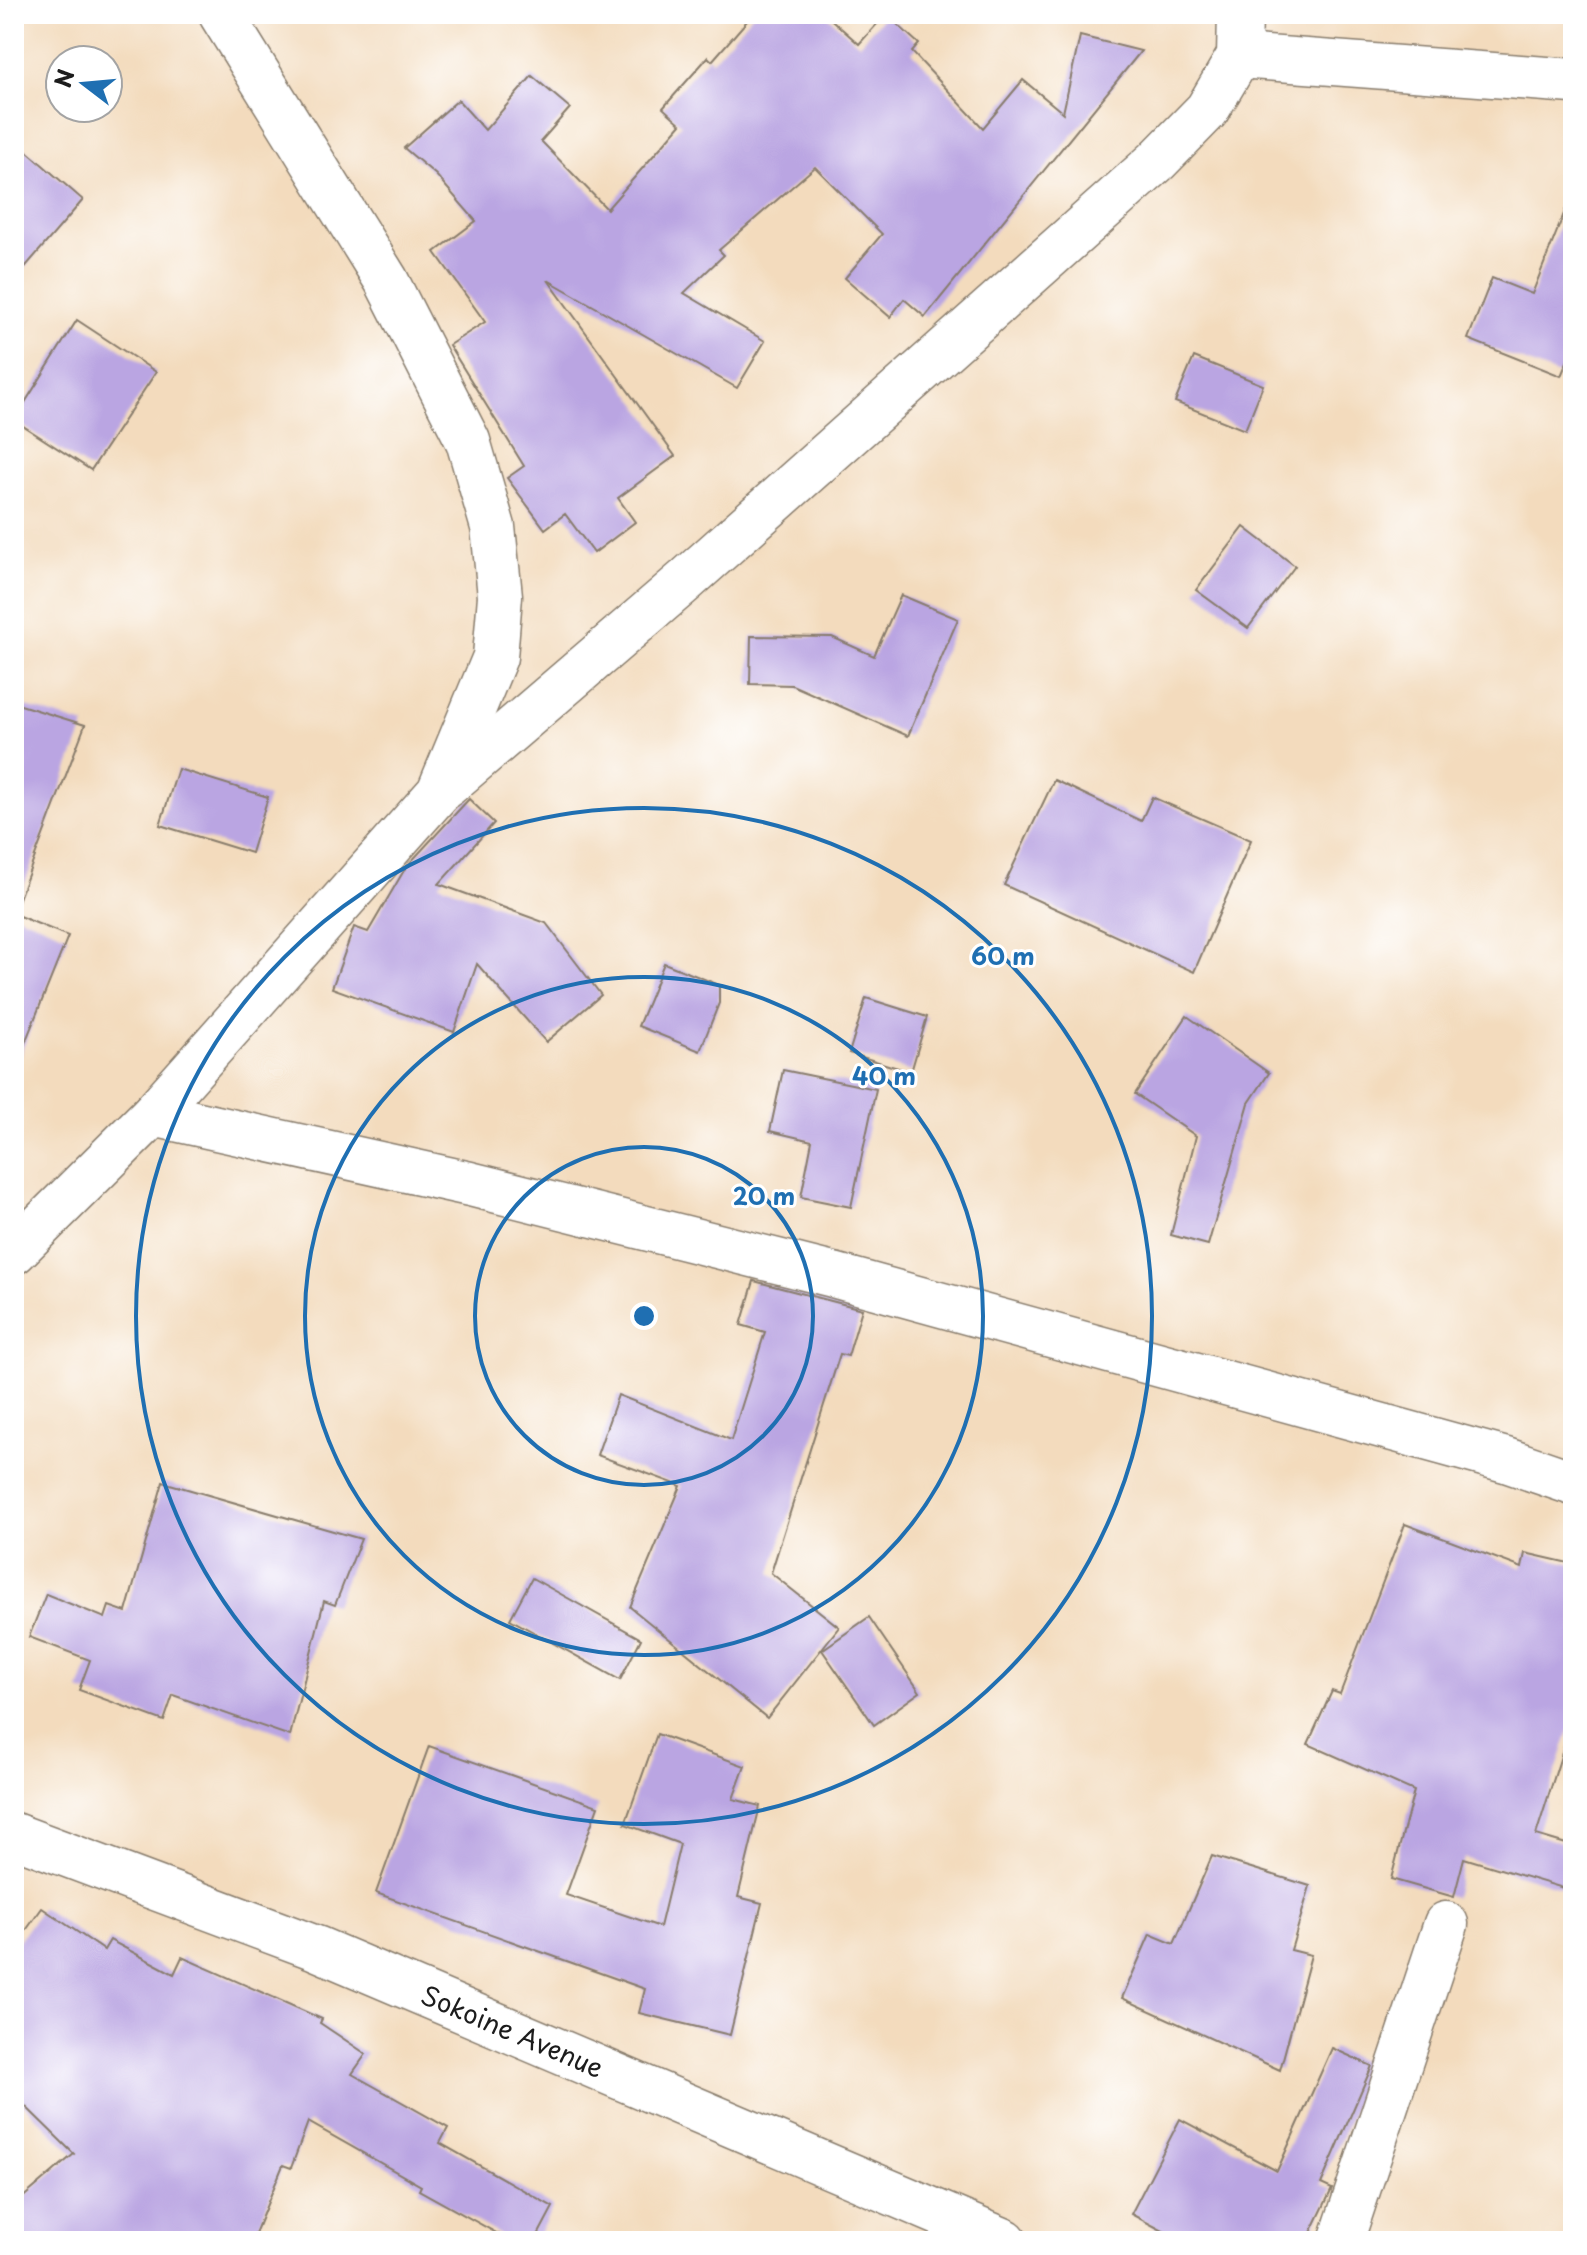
<svg xmlns="http://www.w3.org/2000/svg" width="1587" height="2255" font-family="'Playpen Sans',sans-serif">
	<style>
		.building { fill: #baa5e2 }
		.lines { fill: none; stroke-linecap: round; stroke-linejoin: round }
		.street-casing { stroke: #887c6c; stroke-width: 47 }
		.secondary-casing { stroke: #887c6c; stroke-width: 47 }
		.street { stroke: #fff; stroke-width: 44 }
		.secondary { stroke: #fff; stroke-width: 44 }
		.ring { fill: none; stroke: #1f6fb2; stroke-width: 4 }
		.labels { text-anchor: middle; stroke-width: 6; stroke-linejoin: round; paint-order: stroke }
		.street-label { font-size: 26px; fill: #1c1c1c; stroke: #fff }
		.centre { fill: #1f6fb2; stroke: #fff; stroke-width: 4 }
		.ring-label { font-size: 24px; text-anchor: middle; font-weight: bold; fill: #1f6fb2; stroke: #fff; stroke-width: 6; stroke-linejoin: round; paint-order: stroke }
	</style>
	<rect width="100%" height="100%" fill="#fff"/>
	<filter id="ink" filterUnits="userSpaceOnUse"><feTurbulence type="fractalNoise" baseFrequency=".0125" numOctaves="2"/><feDisplacementMap in="SourceGraphic" scale="16" xChannelSelector="R" yChannelSelector="G"/><feConvolveMatrix kernelMatrix="1 2 1 2 8 2 1 2 1" color-interpolation-filters="sRGB"/></filter>
	<filter id="wash" filterUnits="userSpaceOnUse"><feTurbulence type="fractalNoise" baseFrequency=".006" numOctaves="4" result="noise"/><feDisplacementMap in="SourceGraphic" scale="32" xChannelSelector="R" yChannelSelector="G"/><feGaussianBlur stdDeviation="1.8" result="paint"/><feColorMatrix in="noise" values="0 0 0 0 0 0 0 0 0 0 0 0 0 0 0 0 0 1.4 0 .05"/><feComposite in="paint" operator="in"/></filter>
	<g filter="url(#wash)">
		<rect width="100%" height="100%" fill="#f3dbbd"/>
		<g id="blocks">
			<!-- building -->
			<g class="building">
				<polygon points="753,14 825,14 859,44 886,14 919,44 912,52 983,128 1023,80 1063,113 1080,36 1141,51 925,317 904,299 890,317 845,278 882,234 815,167 719,250 724,255 684,293 765,341 737,388 548,280 675,456 618,498 635,522 594,553 565,514 545,529 507,478 524,466 449,345 485,322 435,252 476,221 436,175 404,148 458,100 485,130 532,76 570,108 541,141 607,209 681,124 663,108 708,57 712,61"/>
				<polygon points="14,140 83,200 14,280"/>
				<polygon points="1571,196 1573,348 1561,376 1468,339 1492,278 1532,294"/>
				<polygon points="77,320 156,372 91,470 14,420"/>
				<polygon points="1194,357 1263,385 1245,430 1175,402"/>
				<polygon points="1244,527 1295,566 1248,628 1196,590"/>
				<polygon points="901,595 958,619 908,736 792,685 750,684 751,636 832,637 874,656"/>
				<polygon points="14,703 85,725 18,901 14,900"/>
				<polygon points="178,769 268,797 251,853 160,825"/>
				<polygon points="1054,780 1141,821 1152,797 1251,840 1194,972 1004,885"/>
				<polygon points="469,799 494,823 439,884 546,923 601,995 546,1042 477,964 454,1032 332,988 354,927 368,932 406,867"/>
				<polygon points="14,914 68,936 16,1065 14,1064"/>
				<polygon points="664,963 719,985 719,1003 700,1051 638,1026"/>
				<polygon points="866,998 927,1017 911,1072 849,1053"/>
				<polygon points="1187,1016 1269,1073 1249,1103 1208,1245 1171,1235 1196,1136 1135,1094"/>
				<polygon points="783,1070 876,1089 851,1207 801,1197 812,1141 770,1131"/>
				<polygon points="754,1281 862,1309 848,1356 840,1354 771,1573 839,1627 767,1718 630,1607 681,1486 597,1455 618,1395 731,1440 765,1332 741,1325"/>
				<polygon points="163,1482 361,1539 335,1605 324,1601 290,1736 173,1695 164,1721 79,1690 90,1660 29,1637 46,1594 105,1618 109,1606 126,1612"/>
				<polygon points="1405,1524 1522,1568 1525,1553 1573,1564 1573,1718 1536,1835 1573,1846 1573,1891 1464,1858 1454,1897 1391,1879 1414,1791 1308,1744 1332,1691 1340,1694"/>
				<polygon points="532,1578 641,1639 620,1680 510,1619"/>
				<polygon points="869,1617 920,1692 874,1725 822,1650"/>
				<polygon points="657,1734 745,1766 733,1799 760,1806 738,1897 762,1903 730,2035 639,2013 645,1989 376,1893 429,1746 598,1806 566,1895 660,1927 680,1844 625,1824"/>
				<polygon points="1212,1856 1310,1886 1291,1950 1311,1955 1280,2070 1122,1998 1150,1934 1174,1944"/>
				<polygon points="42,1908 104,1950 110,1940 174,1974 182,1957 322,2019 320,2023 366,2054 352,2074 448,2128 440,2143 553,2207 535,2241 511,2241 419,2190 421,2186 308,2122 291,2168 283,2165 252,2241 14,2241 14,2205 74,2154 14,2095 14,1947"/>
				<polygon points="1332,2048 1372,2066 1321,2184 1332,2189 1307,2241 1182,2241 1131,2214 1180,2119 1277,2171"/>
			</g>
		</g>
	</g>
	<g filter="url(#ink)">
		<use href="#blocks" fill-opacity="0" stroke="#887c6c" stroke-width="2"/>
		<g class="lines">
			<defs>
				<g id="street">
					<polyline points="1239,56 1573,81"/>
					<polyline points="447,785 685,581 1157,161 1207,110 1239,56 1240,14"/>
					<polyline points="153,1114 470,1184 833,1275 1506,1460 1573,1483"/>
					<polyline points="14,1252 153,1114 439,792 495,657 500,596 493,527 468,441 386,280 221,14"/>
					<polyline points="1341,2241 1446,1924"/>
				</g>
				<polyline id="secondary" points="14,1835 316,1948 1005,2241"/>
			</defs>
			<!-- street casing -->
			<use href="#street" class="street-casing"/>
			<!-- secondary casing -->
			<use href="#secondary" class="secondary-casing"/>
			<!-- street -->
			<use href="#street" class="street"/>
			<!-- secondary -->
			<use href="#secondary" class="secondary"/>
		</g>
	</g>
	<!-- distance rings -->
	<g class="ring">
		<circle cx="644" cy="1316" r="169"/>
		<circle cx="644" cy="1316" r="339"/>
		<circle cx="644" cy="1316" r="508"/>
	</g>
	<g class="labels">
		<!-- street labels -->
		<g class="street-label">
			<text transform="translate(512 2032) rotate(23)" y="9">Sokoine Avenue</text>
		</g>
	</g>
	<circle cx="644" cy="1316" r="12" class="centre"/>
	<g class="ring-label">
		<text x="1003" y="965">60 m</text>
		<text x="884" y="1085">40 m</text>
		<text x="764" y="1205">20 m</text>
	</g>
	<!-- margin -->
	<rect width="1587" height="2255" fill="none" stroke="#fff" stroke-width="48"/>
	<!-- north arrow -->
	<g transform="translate(84 84) rotate(286)"><circle r="38" fill="#ffffff" stroke="#a4a4a4" stroke-width="2"/>
	<path d="M0-6L14 30L0 20L-14 30Z" fill="#1f6fb2"/>
	<text y="-12" font-size="22" font-weight="bold" text-anchor="middle" fill="#1c1c1c">N</text>
	</g>
</svg>
